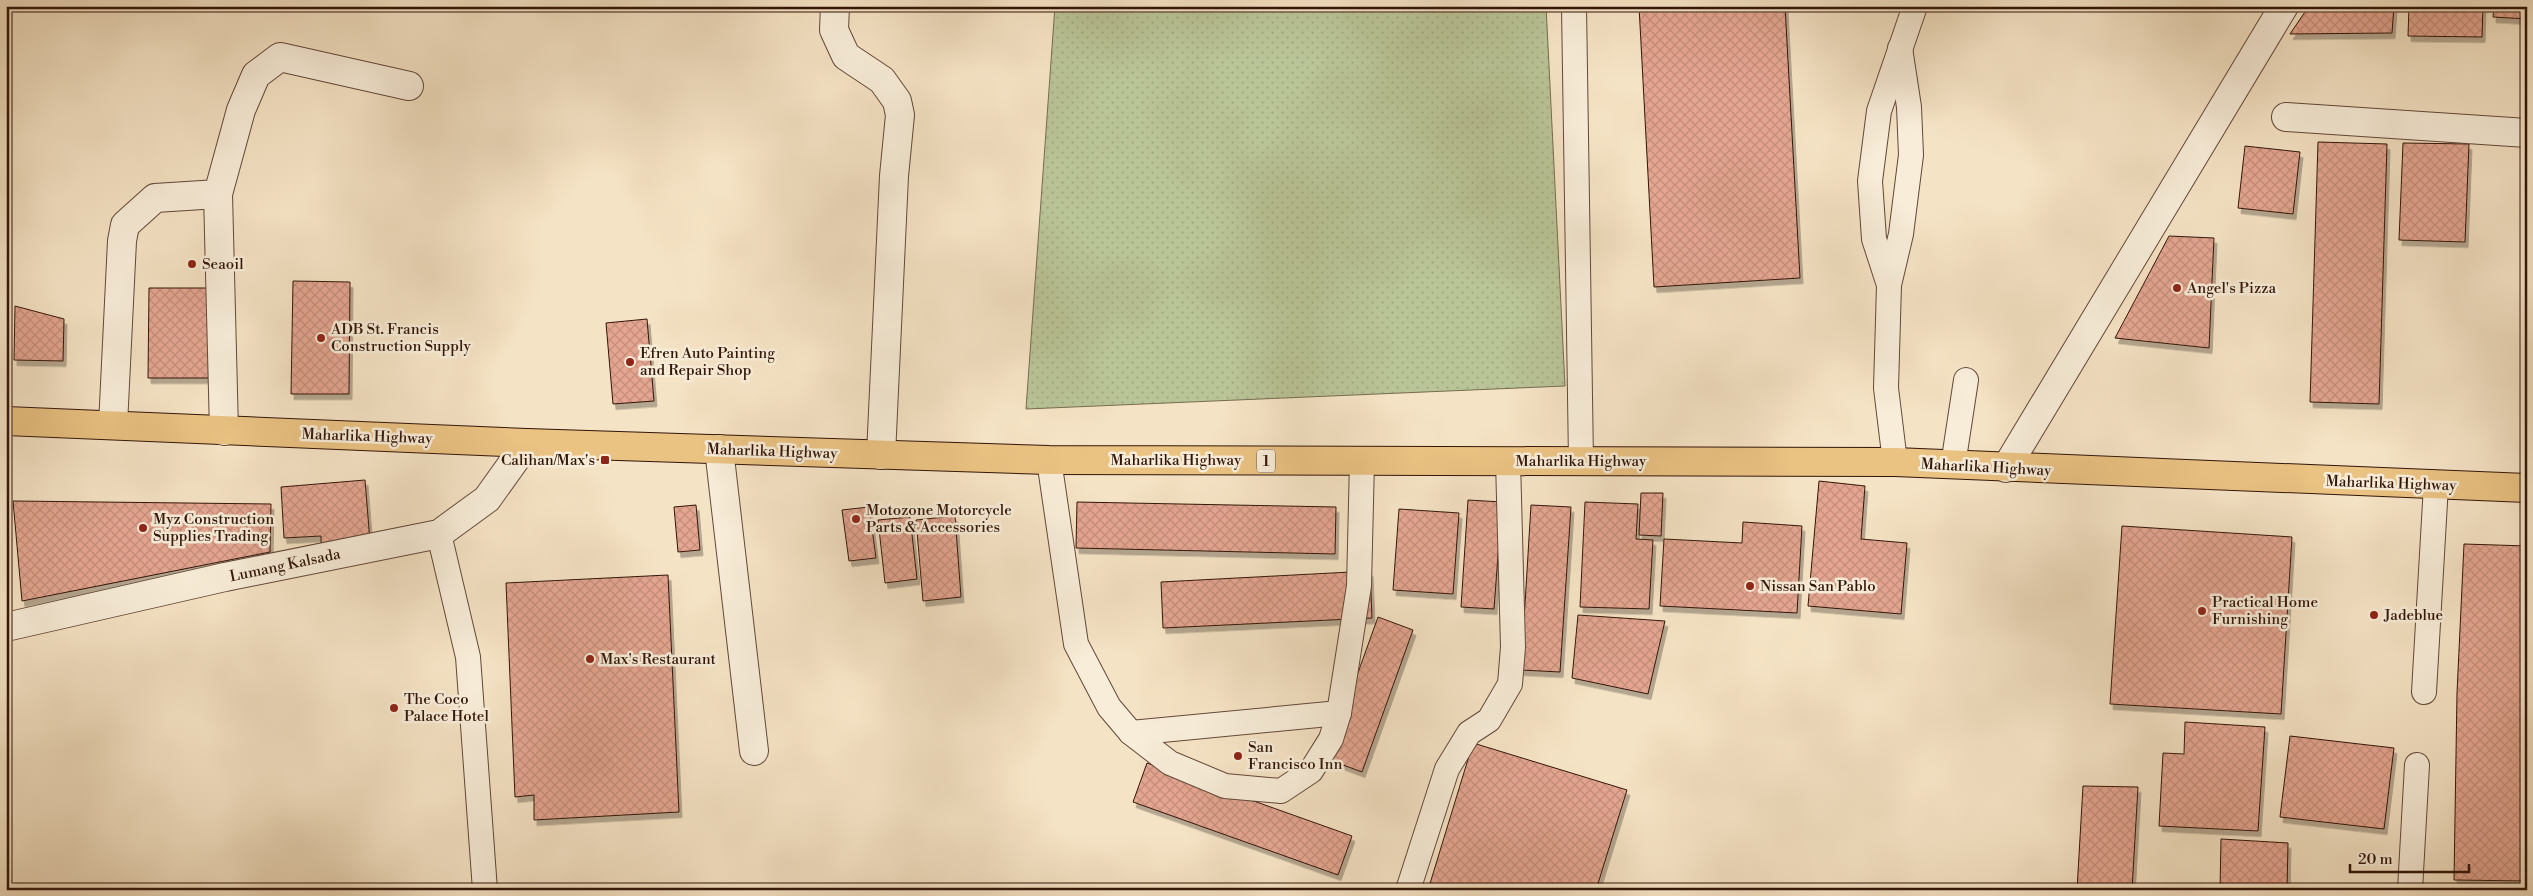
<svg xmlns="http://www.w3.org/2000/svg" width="2533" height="896" font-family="'Libre Bodoni',serif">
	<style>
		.grass { fill: url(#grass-dots); stroke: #766c50 }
		.building { fill: url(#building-cross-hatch); stroke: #32150a; filter: url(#shadow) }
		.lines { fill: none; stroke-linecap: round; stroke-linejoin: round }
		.service-casing { stroke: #634839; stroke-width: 26 }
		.minor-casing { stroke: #634839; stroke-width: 30 }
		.tertiary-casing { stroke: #634839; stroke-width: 30 }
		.primary-casing { stroke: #32150a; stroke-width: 30 }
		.service { stroke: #f8edd9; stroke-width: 24 }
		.minor { stroke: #f8edd9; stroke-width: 28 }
		.tertiary { stroke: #f8edd9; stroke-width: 28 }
		.primary { stroke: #eac282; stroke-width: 28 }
		.poi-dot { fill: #8f2418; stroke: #f8edd9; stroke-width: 2 }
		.labels { text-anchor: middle; stroke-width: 5; stroke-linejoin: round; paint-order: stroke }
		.shield { fill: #f8edd9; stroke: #6d5648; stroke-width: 1 }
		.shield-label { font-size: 14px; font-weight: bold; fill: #32150a }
		.poi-label { font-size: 15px; fill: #32150a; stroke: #f8edd9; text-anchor: start }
		.street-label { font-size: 15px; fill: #32150a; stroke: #f8edd9 }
	</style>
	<defs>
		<pattern id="grass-dots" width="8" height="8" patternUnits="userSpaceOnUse" patternTransform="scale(1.25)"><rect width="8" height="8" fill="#b9c497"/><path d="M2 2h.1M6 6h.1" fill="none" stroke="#a0a881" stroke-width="1.8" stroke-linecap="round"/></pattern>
		<pattern id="building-cross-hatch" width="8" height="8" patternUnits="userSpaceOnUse" patternTransform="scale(1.25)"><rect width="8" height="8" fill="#e5a691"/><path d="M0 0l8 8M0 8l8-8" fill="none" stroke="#c58e7c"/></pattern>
		<filter id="shadow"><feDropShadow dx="3" dy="5.5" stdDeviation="0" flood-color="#0004"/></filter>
	</defs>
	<rect width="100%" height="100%" fill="#f5e3c5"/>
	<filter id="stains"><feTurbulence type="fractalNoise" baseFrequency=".004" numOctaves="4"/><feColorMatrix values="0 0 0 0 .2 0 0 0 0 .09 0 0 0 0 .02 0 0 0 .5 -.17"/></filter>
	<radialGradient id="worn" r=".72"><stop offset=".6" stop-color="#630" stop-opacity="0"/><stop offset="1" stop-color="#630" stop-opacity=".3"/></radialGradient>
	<!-- grass -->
	<polygon class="grass" points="1055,6 1546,6 1565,386 1026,409"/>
	<!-- building -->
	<g class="building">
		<polygon points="1639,6 1785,6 1800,278 1654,287"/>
		<polygon points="2309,6 2394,6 2392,33 2290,34"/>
		<polygon points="2409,6 2483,6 2482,37 2408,36"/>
		<polygon points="2494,6 2527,6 2527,19 2493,17"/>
		<polygon points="2318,142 2387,144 2379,404 2310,402"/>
		<polygon points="2403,143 2469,144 2465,242 2399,240"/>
		<polygon points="2245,146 2300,152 2293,214 2238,208"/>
		<polygon points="2169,236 2214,238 2209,348 2115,338"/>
		<polygon points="293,281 350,282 349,394 291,394"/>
		<polygon points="149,288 215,288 215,378 148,378"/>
		<polygon points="15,306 64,319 63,361 14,360"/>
		<polygon points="647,319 654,401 613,404 606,323"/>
		<polygon points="365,480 370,541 321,544 321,536 284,538 281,487"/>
		<polygon points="1819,481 1865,486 1861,539 1907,543 1901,614 1808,606"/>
		<polygon points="1641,493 1663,493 1661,536 1639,535"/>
		<polygon points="1468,500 1502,502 1494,609 1461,607"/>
		<polygon points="13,501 271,504 270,552 22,601"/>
		<polygon points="1077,502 1336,507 1335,554 1076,548"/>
		<polygon points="1585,502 1638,504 1636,539 1653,540 1649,609 1580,607"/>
		<polygon points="696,505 700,550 678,552 674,507"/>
		<polygon points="1531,505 1571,507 1560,672 1521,670"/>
		<polygon points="869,507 876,558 849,561 842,510"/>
		<polygon points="1399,509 1459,513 1453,594 1393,590"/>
		<polygon points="955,516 961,597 923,601 916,520"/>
		<polygon points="910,517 917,579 885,583 878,520"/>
		<polygon points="1743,522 1802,526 1797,613 1660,606 1664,539 1742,543"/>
		<polygon points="2122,526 2292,537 2281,714 2110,704"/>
		<polygon points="2464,544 2527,546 2527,881 2454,880 2457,693"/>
		<polygon points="1370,571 1372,618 1163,628 1161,582"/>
		<polygon points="668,575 679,812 534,820 534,795 515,797 506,583"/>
		<polygon points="1578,615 1665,621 1648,694 1572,678"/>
		<polygon points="1378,617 1413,630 1362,772 1327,759"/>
		<polygon points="2185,722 2265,727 2258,831 2159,826 2163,753 2184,754"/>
		<polygon points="2290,736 2394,748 2384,829 2280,817"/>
		<polygon points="1473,743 1627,790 1596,890 1428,890"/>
		<polygon points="1147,763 1352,836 1338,875 1133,802"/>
		<polygon points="2083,786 2138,787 2132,890 2077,890"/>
		<polygon points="2221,839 2288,843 2287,890 2220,890"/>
	</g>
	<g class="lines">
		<defs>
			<g id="service">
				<polyline points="1574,6 1581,461"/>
				<polyline points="1889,285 1874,239 1870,181 1879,111 1915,6"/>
				<polyline points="1049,460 1076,644 1109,707 1131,733 1170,763 1225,786 1281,791 1311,771 1331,739 1339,713 1359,586 1362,461"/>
				<polyline points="1895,462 1886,388 1889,285 1901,234 1911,155 1909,107 1900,48"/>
				<polyline points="1953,465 1966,380"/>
				<polyline points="439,534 468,657 485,890"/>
				<polyline points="2424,692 2436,485"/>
				<polyline points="1131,733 1339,713"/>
				<polyline points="1408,890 1447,769 1469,733 1489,720 1510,684 1513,647 1508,461"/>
				<polyline points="2410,890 2417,765"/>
			</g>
			<g id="minor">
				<polyline points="835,6 834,30 846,56 882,80 897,101 900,115 894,176 881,455"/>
				<polyline points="2286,117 2527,133"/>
				<polyline points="218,194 224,431"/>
				<polyline points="113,425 122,241 125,225 155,198 218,194 241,110 256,75 280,57 409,86"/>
				<polyline points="719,449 754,751"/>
				<polyline points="2006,468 2284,6"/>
			</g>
			<polyline id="tertiary" points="6,627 225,577 439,534 487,499 527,443"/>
			<polyline id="primary" points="6,421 527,443 1049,460 1895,462 2527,488"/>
		</defs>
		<!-- service casing -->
		<use href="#service" class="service-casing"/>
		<!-- minor casing -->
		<use href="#minor" class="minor-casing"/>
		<!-- tertiary casing -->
		<use href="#tertiary" class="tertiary-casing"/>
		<!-- primary casing -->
		<use href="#primary" class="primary-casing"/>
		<!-- service -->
		<use href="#service" class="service"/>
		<!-- minor -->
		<use href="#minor" class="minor"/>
		<!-- tertiary -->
		<use href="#tertiary" class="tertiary"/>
		<!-- primary -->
		<use href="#primary" class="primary"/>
	</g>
	<!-- markers -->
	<g class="poi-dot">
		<circle cx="192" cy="264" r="5"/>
		<circle cx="2177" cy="288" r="5"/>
		<circle cx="321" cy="338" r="5"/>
		<circle cx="630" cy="362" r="5"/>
		<rect x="600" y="455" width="10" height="10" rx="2.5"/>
		<circle cx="856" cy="519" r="5"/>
		<circle cx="143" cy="528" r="5"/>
		<circle cx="1750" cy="586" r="5"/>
		<circle cx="2202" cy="611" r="5"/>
		<circle cx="2374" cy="615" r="5"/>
		<circle cx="590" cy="659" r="5"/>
		<circle cx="394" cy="708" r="5"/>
		<circle cx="1238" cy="756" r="5"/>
	</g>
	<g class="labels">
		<!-- shield labels -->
		<rect class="shield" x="1257" y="449.5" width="18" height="23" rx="4"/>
		<g class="shield-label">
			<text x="1266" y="466">1</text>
		</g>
		<!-- poi labels -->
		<g class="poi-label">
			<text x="202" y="269">Seaoil</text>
			<text x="2187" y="293">Angel's Pizza</text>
			<text x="331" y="334">ADB St. Francis<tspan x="331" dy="17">Construction Supply</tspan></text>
			<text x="640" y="358">Efren Auto Painting<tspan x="640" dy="17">and Repair Shop</tspan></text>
			<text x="595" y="465" text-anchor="end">Calihan/Max's</text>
			<text x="866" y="515">Motozone Motorcycle<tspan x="866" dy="17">Parts &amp; Accessories</tspan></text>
			<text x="153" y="524">Myz Construction<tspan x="153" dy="17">Supplies Trading</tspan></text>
			<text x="1760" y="591">Nissan San Pablo</text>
			<text x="2212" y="607">Practical Home<tspan x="2212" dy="17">Furnishing</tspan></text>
			<text x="2384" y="620">Jadeblue</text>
			<text x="600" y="664">Max's Restaurant</text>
			<text x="404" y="704">The Coco<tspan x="404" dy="17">Palace Hotel</tspan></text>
			<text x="1248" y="752">San<tspan x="1248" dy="17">Francisco Inn</tspan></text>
		</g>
		<!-- street labels -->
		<g class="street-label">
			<text transform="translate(367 436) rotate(2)" y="5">Maharlika Highway</text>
			<text transform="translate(772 451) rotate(2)" y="5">Maharlika Highway</text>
			<text x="1176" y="465">Maharlika Highway</text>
			<text x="1581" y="466">Maharlika Highway</text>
			<text transform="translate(1986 467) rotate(3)" y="5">Maharlika Highway</text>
			<text transform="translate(2391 483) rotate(2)" y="5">Maharlika Highway</text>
			<text transform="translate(285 565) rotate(-12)" y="5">Lumang Kalsada</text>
		</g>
	</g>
	<!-- margin -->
	<rect width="2533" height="896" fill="none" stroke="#f5e3c5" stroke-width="25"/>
	<rect x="8" y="8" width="2518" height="881" fill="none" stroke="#32150a" stroke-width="2.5"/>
	<rect x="12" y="12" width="2508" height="871" fill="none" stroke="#32150a"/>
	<!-- scale -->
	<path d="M2350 864v8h119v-8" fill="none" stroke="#32150a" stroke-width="2.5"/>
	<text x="2358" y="864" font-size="15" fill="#32150a" stroke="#f8edd9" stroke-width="4" paint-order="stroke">20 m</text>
	<rect width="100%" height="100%" filter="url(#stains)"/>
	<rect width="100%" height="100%" fill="url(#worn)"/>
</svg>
